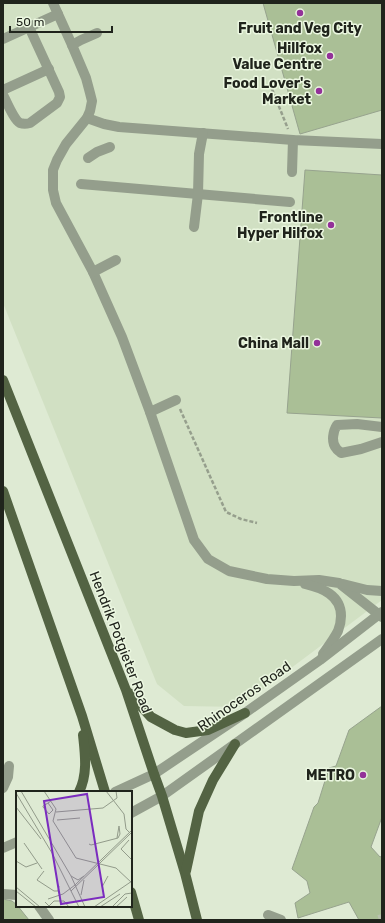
<svg xmlns="http://www.w3.org/2000/svg" width="385" height="923" font-family="Rubik,sans-serif">
	<style>
		.built { fill: #d1e0c3 }
		.building { fill: #aabf96; stroke: #97a38e }
		.lines { fill: none; stroke-linecap: round; stroke-linejoin: round }
		.minor-tunnel { stroke: #b8c2ae; stroke-width: 10; stroke-dasharray: 10 5; stroke-linecap: butt }
		.path { stroke: #969f8d; stroke-width: 2.5; stroke-dasharray: 4 2; stroke-linecap: butt }
		.minor { stroke: #949e8c; stroke-width: 10 }
		.major { stroke: #536343; stroke-width: 10 }
		.poi-dot { fill: #933199; stroke: #ebf7e0; stroke-width: 1.5 }
		.labels { text-anchor: middle; stroke-width: 3; stroke-linejoin: round; paint-order: stroke }
		.poi-label { font-size: 14px; font-weight: bold; fill: #20241c; stroke: #ebf7e0; text-anchor: end }
		.street-label { font-size: 14px; fill: #20241c; stroke: #ebf7e0 }
		.inset-road { fill: none; stroke: #929b8a; stroke-width: 1 }
		.view { fill: #7b2cbf; fill-opacity: 0.15; stroke: #7b2cbf; stroke-width: 2 }
		.inset-edge { fill: none; stroke: #20241c; stroke-width: 2 }
	</style>
	<rect width="100%" height="100%" fill="#deead3"/>
	<!-- built -->
	<polygon class="built" points="3,3 382,3 382,600 239,707 184,706 157,684 3,303"/>
	<!-- building -->
	<g class="building">
		<polygon points="263,3 382,3 382,110 300,134"/>
		<polygon points="305,170 382,175 382,418 287,413"/>
		<polygon points="382,706 382,817 371,847 380,857 382,856 382,920 359,920 349,902 298,918 295,903 310,893 307,881 292,869 314,807 318,803 329,768 336,766 349,730"/>
		<polygon points="3,899 12,901 17,905 29,920 3,920"/>
	</g>
	<g class="lines">
		<!-- minor-tunnel -->
		<polyline class="minor-tunnel" points="379,920 382,919"/>
		<!-- path -->
		<g class="path">
			<polyline points="272,89 288,129"/>
			<polyline points="180,409 226,512 241,519 257,523"/>
		</g>
		<!-- minor -->
		<g class="minor">
			<polyline points="53,3 72,45 86,78 90,93 92,101 90,111 87,118 66,144 57,160 53,170 53,190 56,203 93,272 122,337 150,412 194,540 208,559 229,571 267,579 294,581 319,580 339,583 382,617"/>
			<polyline points="3,39 58,14"/>
			<polyline points="72,45 81,40 97,33"/>
			<polyline points="3,90 49,69"/>
			<path d="M 3,95 C 7,102 14,120 20,123 C 23,124 26,124 30,123 L 57,103 L 60,97 L 59,92 L 29,27"/>
			<polyline points="87,118 104,124 119,127 293,140 382,144"/>
			<polyline points="88,158 97,152 110,147"/>
			<polyline points="292,172 293,140"/>
			<polyline points="81,184 290,202"/>
			<polyline points="194,227 198,194 199,154 203,133"/>
			<polyline points="93,272 116,260"/>
			<polyline points="150,412 176,400"/>
			<path d="M 382,427 L 357,424 L 337,425 C 333,431 331,442 336,448 C 337,450 339,451 341,453 L 361,449 L 382,442"/>
			<path d="M 305,584 C 322,588 341,595 341,616 C 341,621 340,626 338,631 C 334,639 328,647 323,654"/>
			<polyline points="343,584 367,590 382,591"/>
			<polyline points="3,788 8,777 9,766"/>
			<polyline points="115,792 154,774 245,713 320,660 382,612"/>
			<polyline points="131,813 162,796 382,639"/>
			<polyline points="3,848 17,842"/>
			<polyline points="3,894 17,895"/>
			<polyline points="39,906 49,920"/>
			<polyline points="268,915 281,920"/>
		</g>
		<!-- major -->
		<g class="major">
			<polyline points="3,380 126,690 154,774 162,796 185,873 197,920"/>
			<polyline points="3,491 82,716 105,792"/>
			<polyline points="129,693 151,717 175,730 186,733 208,730 245,713"/>
			<path d="M 79,792 C 88,774 85,754 83,735"/>
			<polyline points="186,871 199,811 213,780 235,744"/>
			<polyline points="131,892 139,920"/>
		</g>
	</g>
	<!-- markers -->
	<g class="poi-dot">
		<circle cx="300" cy="13" r="4"/>
		<circle cx="330" cy="56" r="4"/>
		<circle cx="319" cy="91" r="4"/>
		<circle cx="331" cy="225" r="4"/>
		<circle cx="317" cy="343" r="4"/>
		<circle cx="363" cy="775" r="4"/>
	</g>
	<g class="labels">
		<!-- poi labels -->
		<g class="poi-label">
			<text x="300" y="33" text-anchor="middle">Fruit and Veg City</text>
			<text x="322" y="53">Hillfox<tspan x="322" dy="16">Value Centre</tspan></text>
			<text x="311" y="88">Food Lover's<tspan x="311" dy="16">Market</tspan></text>
			<text x="323" y="222">Frontline<tspan x="323" dy="16">Hyper Hilfox</tspan></text>
			<text x="309" y="348">China Mall</text>
			<text x="355" y="780">METRO</text>
		</g>
		<!-- street labels -->
		<g class="street-label">
			<text transform="translate(121 642) rotate(69)" y="5">Hendrik Potgieter Road</text>
			<text transform="translate(244 696) rotate(-35)" y="5">Rhinoceros Road</text>
		</g>
	</g>
	<!-- overview -->
	<g transform="translate(16 791)">
		<rect width="116" height="116" fill="#deead3"/>
		<path class="inset-road" d="M 5,0 L 55,85 L 69,116M 28,0 L 40,18 L 37,30 L 60,67 L 100,77 L 116,92M 90,0 L 108,23 L 110,38 L 116,44M 0,2 L 36,62 L 63,116M 32,12 L 37,19 L 33,23 L 27,16 L 27,15 L 32,12 L 35,10M 0,16 L 25,48M 40,21 L 87,17 L 101,7 L 100,0M 41,29 L 64,27M 113,49 L 105,58 L 116,69M 8,52 L 26,78M 73,53 L 75,54 L 102,47 L 104,43 L 103,35 L 101,47M 0,70 L 10,76 L 21,72M 28,80 L 21,89 L 38,100 L 42,100 L 43,95M 55,85 L 62,89 L 68,85M 0,96 L 24,116M 86,96 L 92,85M 0,100 L 20,116M 55,100 L 114,43M 65,104 L 68,89M 32,108 L 47,103 L 59,94 L 116,39M 29,111 L 33,115 L 38,110 L 48,110 L 53,116M 78,116 L 116,90M 84,116 L 104,103M 96,116 L 109,103 L 116,102M 100,116 L 111,106"/>
		<path class="view" d="M 71,3 L 88,106 L 45,113 L 28,10 Z"/>
		<rect width="116" height="116" class="inset-edge"/>
	</g>
	<!-- border -->
	<rect width="385" height="923" fill="none" stroke="#20241c" stroke-width="8"/>
	<!-- scale -->
	<path d="M10 26v6h102v-6" fill="none" stroke="#20241c" stroke-width="2"/>
	<text x="16" y="26" font-size="12" fill="#20241c" stroke="#ebf7e0" stroke-width="3" paint-order="stroke">50 m</text>
</svg>
